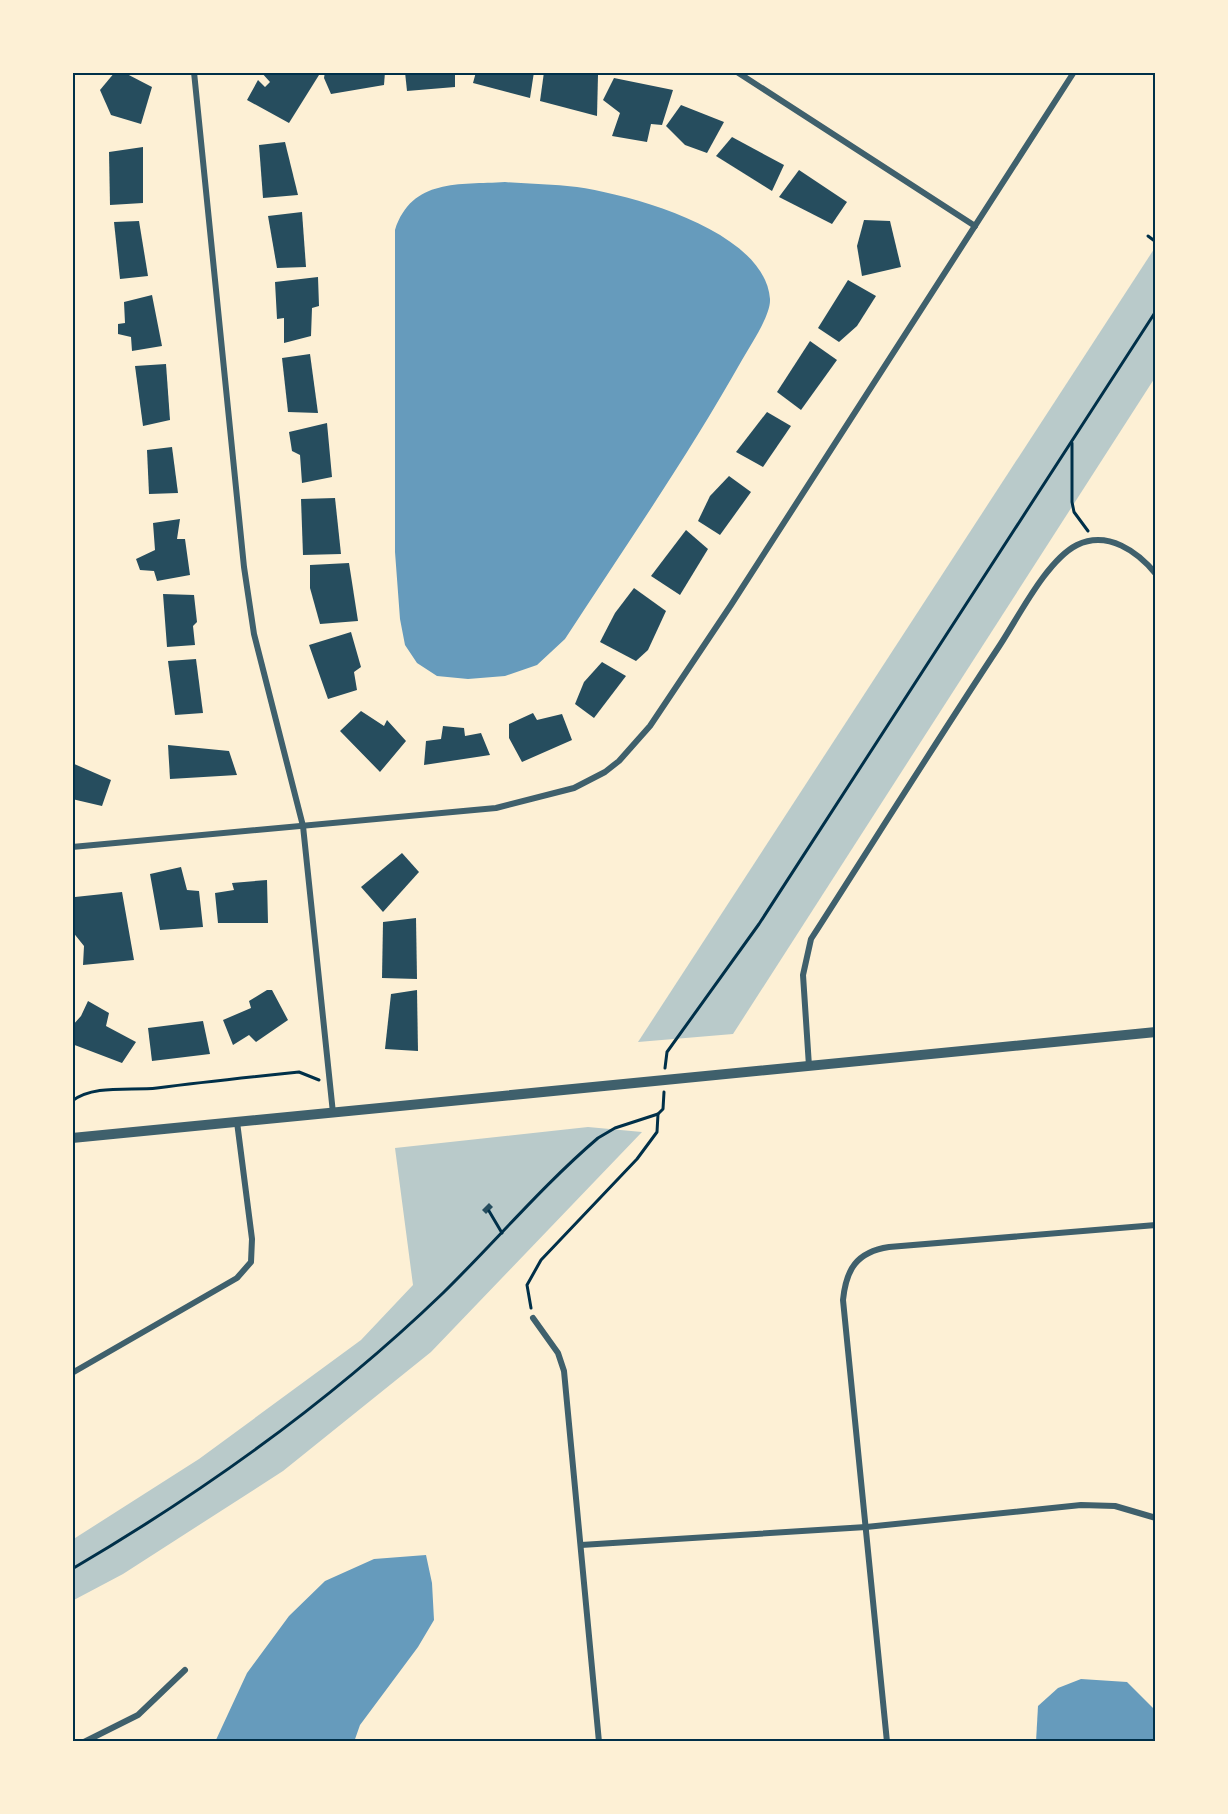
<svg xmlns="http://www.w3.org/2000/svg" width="1228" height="1814" font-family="Figtree,sans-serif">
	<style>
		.green { fill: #b9caca }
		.water { fill: #669bbc }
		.building { fill: #264d5e }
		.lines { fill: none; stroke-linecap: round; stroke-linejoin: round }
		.path { stroke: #003049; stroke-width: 3 }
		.minor { stroke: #3f606c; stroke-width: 6 }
		.tertiary { stroke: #3f606c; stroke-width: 10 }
		.neatline { fill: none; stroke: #003049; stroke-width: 2 }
	</style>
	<rect width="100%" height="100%" fill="#fdf0d5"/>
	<!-- green -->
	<g class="green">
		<polygon points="1156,246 1156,376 733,1034 638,1042"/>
		<polygon points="588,1127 642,1132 431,1352 283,1471 123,1574 72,1601 72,1540 199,1459 361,1340 413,1285 395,1148"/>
	</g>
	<!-- water -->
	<g class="water">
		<path d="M 505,182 C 529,184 553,184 577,187 C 632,195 765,231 770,299 C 771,315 750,346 742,360 C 688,456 625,547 565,639 L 537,665 L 505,676 L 468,679 L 437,676 L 417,663 L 405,645 L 400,619 L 395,552 L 395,230 C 412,178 459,185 505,182 Z"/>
		<polygon points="426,1555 432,1583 434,1620 418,1647 360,1725 354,1742 215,1742 247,1673 289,1616 325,1581 374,1559"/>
		<polygon points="1081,1679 1127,1682 1153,1708 1156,1742 1036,1742 1038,1706 1058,1688"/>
	</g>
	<!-- building -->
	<g class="building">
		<polygon points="115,72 123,72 152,87 141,124 111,115 100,90"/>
		<polygon points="261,72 314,72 319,75 289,123 247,100 258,80 265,87 270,82"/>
		<polygon points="325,72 385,72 384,85 331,94 324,78"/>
		<polygon points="405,72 455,72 455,87 407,91"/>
		<polygon points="476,72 534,72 530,98 473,83"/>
		<polygon points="544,72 583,72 598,75 597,116 540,101"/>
		<polygon points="614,78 673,90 662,125 651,124 647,142 612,136 620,113 603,100"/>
		<polygon points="681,105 724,122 707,153 685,145 666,126"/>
		<polygon points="732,137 784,165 772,191 716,156"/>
		<polygon points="285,142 298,195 263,198 259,145"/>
		<polygon points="143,147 143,203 110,205 109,152"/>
		<polygon points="799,170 847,202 832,224 779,197"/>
		<polygon points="302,212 306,267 277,268 268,216"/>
		<polygon points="864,220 890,221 901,267 862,276 857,246"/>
		<polygon points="139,221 148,276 120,279 114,222"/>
		<polygon points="318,277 319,306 312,308 311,336 284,343 284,318 277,319 275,282"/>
		<polygon points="848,280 876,296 857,326 839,342 818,328"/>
		<polygon points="152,295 162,346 132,351 131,337 118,334 118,324 125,323 124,302"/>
		<polygon points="810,341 837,360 801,410 777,392"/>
		<polygon points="310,354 318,413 288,412 282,358"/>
		<polygon points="166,364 170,420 143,426 135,366"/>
		<polygon points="767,412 791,426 763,467 736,452"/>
		<polygon points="327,423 332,477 302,483 300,455 292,451 289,432"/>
		<polygon points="172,447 178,493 149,494 147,450"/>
		<polygon points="729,476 751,492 720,535 698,521 710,496"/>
		<polygon points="335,498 341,554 303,555 301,499"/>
		<polygon points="180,519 177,539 185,539 190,575 157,581 154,571 140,570 136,559 155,550 153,523"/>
		<polygon points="686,530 708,549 680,595 651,576"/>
		<polygon points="349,563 358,621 320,624 310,588 310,565"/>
		<polygon points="634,588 666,611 648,650 636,661 600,642 615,613"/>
		<polygon points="163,594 194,595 197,622 193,626 195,645 167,647"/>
		<polygon points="351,632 361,667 354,672 357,690 328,699 309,645"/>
		<polygon points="196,659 203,713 175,715 168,661"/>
		<polygon points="602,662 626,676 594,718 575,704 584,682"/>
		<polygon points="361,711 384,726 387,720 406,741 380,772 340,731"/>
		<polygon points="533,713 537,720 562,714 572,740 522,762 509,738 509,724"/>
		<polygon points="443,726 464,728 465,736 481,733 490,755 424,765 426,741 441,739"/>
		<polygon points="168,745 229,751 237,775 170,779"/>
		<polygon points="72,763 111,780 102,806 72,799"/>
		<polygon points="402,853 419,872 383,912 361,887"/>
		<polygon points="181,867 187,890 199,891 203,927 160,930 150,874"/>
		<polygon points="267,880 268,923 218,923 215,893 234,890 232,883"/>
		<polygon points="122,892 134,960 83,965 84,946 72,931 72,906 75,897"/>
		<polygon points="416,918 417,979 382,978 383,922"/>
		<polygon points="267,990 272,990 288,1020 256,1042 249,1035 233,1045 223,1020 251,1008 249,1001"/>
		<polygon points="417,990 418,1051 385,1049 391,994"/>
		<polygon points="88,1001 109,1013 106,1026 136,1042 122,1063 72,1044 72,1026 81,1016"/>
		<polygon points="203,1021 210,1054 152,1061 148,1028"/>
		<polygon points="489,1203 493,1207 486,1214 482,1210"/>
	</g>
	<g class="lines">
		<!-- path -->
		<g class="path">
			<polyline points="1148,236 1156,242"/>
			<polyline points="1072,443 1072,502 1074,512 1088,531"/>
			<polyline points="665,1068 667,1052 759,924 1156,311"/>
			<path d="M 72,1101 C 94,1084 131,1091 157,1088 C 204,1082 251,1077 299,1072 L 319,1080"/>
			<polyline points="489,1211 502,1233"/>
			<polyline points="531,1308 527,1285 541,1260 637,1159 657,1132 658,1114"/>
			<path d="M 72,1569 C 205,1491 332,1400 443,1293 C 495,1242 543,1185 598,1138 L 615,1128 L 658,1114 L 663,1109 L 664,1092"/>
		</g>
		<!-- minor -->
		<g class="minor">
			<polyline points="194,72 244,567 254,634 303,826 333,1113"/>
			<polyline points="737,72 975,226"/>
			<polyline points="72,847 496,808 574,788 605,772 619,761 650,726 731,605 1074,72"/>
			<path d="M 809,1066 L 803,975 L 811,939 C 874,841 936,742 1000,645 C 1019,616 1047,560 1077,545 C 1108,530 1138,552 1156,574"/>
			<polyline points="533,1318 558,1353 564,1371 599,1742"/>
			<polyline points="72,1373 237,1278 251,1262 252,1239 237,1122"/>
			<polyline points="581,1545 866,1527 1081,1505 1115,1506 1156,1518"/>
			<polyline points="84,1742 138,1715 185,1670"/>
			<path d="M 887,1742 L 843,1300 C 846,1270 856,1252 889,1247 L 1156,1225"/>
		</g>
		<!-- tertiary -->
		<polyline class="tertiary" points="72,1138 1156,1032"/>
	</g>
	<!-- border -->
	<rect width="1228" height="1814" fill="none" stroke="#fdf0d5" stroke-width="147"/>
	<rect x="74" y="74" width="1080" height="1666" class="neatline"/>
</svg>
